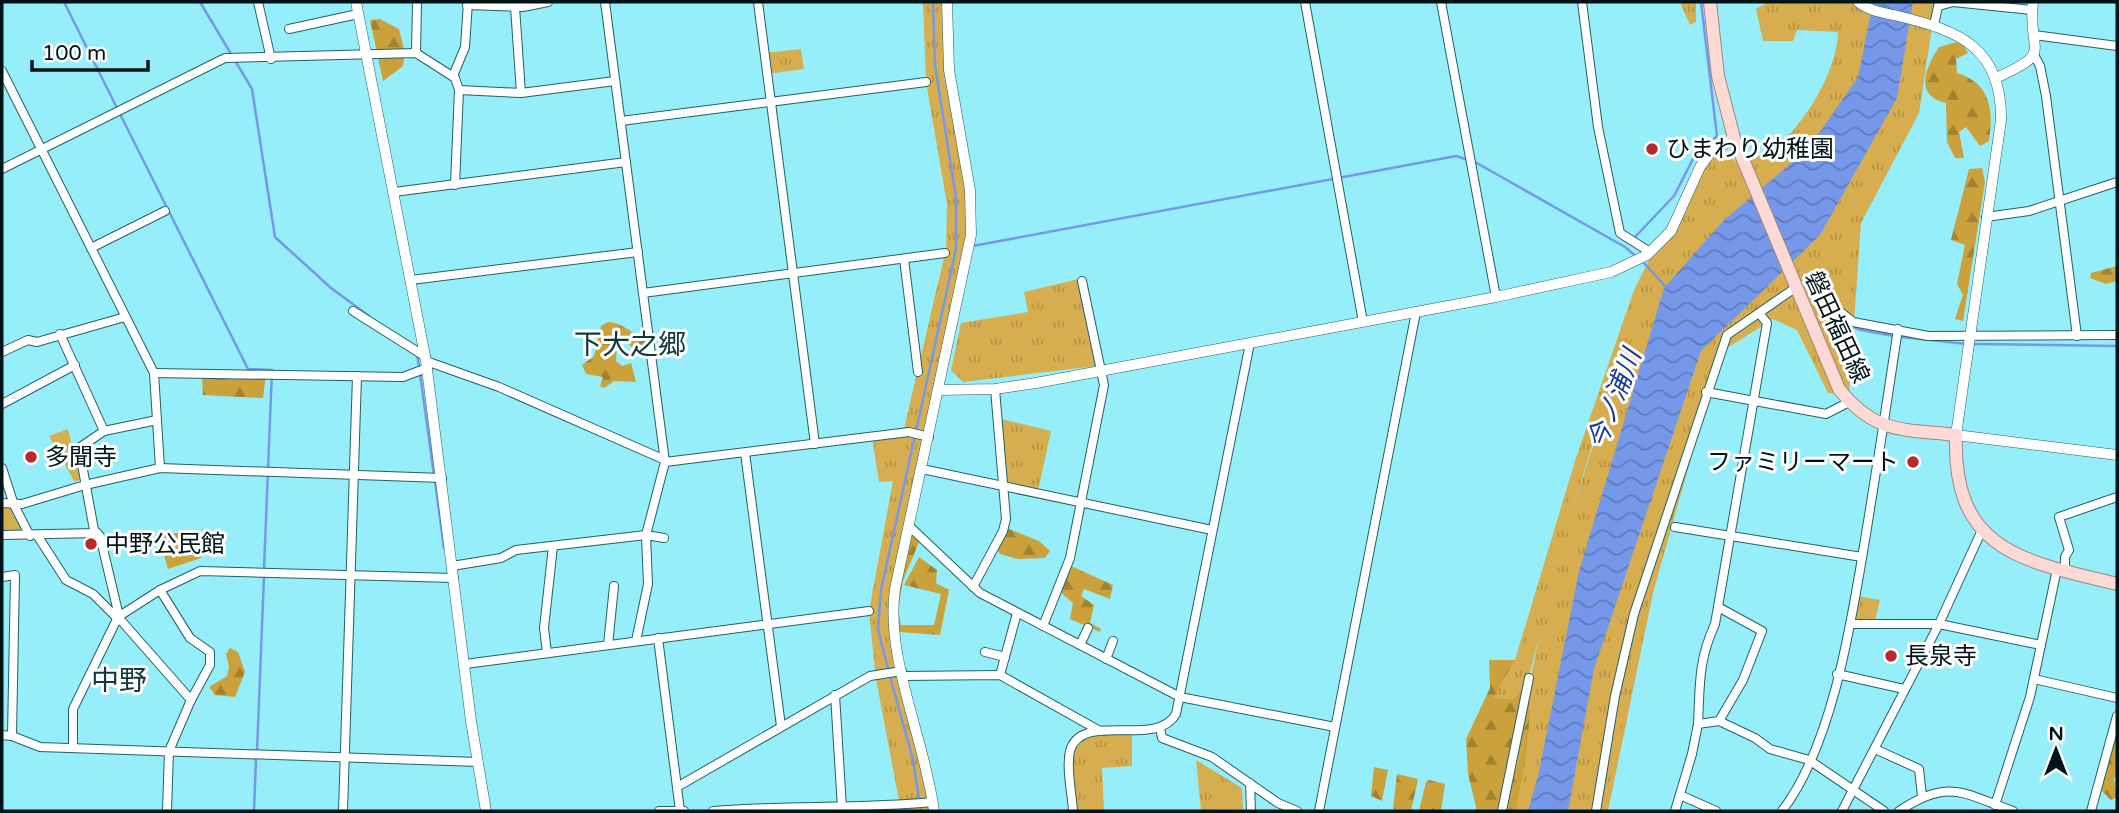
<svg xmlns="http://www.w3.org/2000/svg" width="2119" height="813" font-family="'Varela Round','Noto Sans JP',sans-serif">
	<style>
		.grass { fill: url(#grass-tufts); fill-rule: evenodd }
		.forest { fill: url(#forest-firs) }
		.water { fill: url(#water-waves) }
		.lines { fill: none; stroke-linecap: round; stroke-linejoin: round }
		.stream { stroke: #7598ea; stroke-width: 2.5 }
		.minor-casing { stroke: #216168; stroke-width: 10 }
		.tertiary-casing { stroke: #216168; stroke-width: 11 }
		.primary-casing { stroke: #a28482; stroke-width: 14 }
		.minor { stroke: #fff; stroke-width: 8 }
		.tertiary { stroke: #fff; stroke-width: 10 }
		.primary { stroke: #fbdad6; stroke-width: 12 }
		.poi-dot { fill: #b9292b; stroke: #fefefe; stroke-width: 2.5 }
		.labels { text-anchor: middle; stroke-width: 6; stroke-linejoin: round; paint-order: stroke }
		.poi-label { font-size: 24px; fill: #001417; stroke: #fefefe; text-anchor: start }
		.street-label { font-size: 24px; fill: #001417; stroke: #fefefe }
		.water-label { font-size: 26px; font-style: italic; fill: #193794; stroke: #fefefe }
		.quarter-label { font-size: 28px; fill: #12383d; stroke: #fefefe }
	</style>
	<defs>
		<pattern id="grass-tufts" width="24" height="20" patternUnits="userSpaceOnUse" patternTransform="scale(1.75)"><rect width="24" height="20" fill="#d7ae4f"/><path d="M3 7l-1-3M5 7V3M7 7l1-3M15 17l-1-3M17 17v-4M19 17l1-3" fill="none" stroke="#b79544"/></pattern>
		<pattern id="forest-firs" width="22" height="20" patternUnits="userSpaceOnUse" patternTransform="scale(1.75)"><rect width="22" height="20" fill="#cba13b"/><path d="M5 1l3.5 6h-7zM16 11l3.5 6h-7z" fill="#a28231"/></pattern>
		<pattern id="water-waves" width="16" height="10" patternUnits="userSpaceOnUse" patternTransform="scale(1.75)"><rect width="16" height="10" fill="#7598ea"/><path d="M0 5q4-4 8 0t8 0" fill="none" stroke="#5e7bbd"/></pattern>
	</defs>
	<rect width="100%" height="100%" fill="#95eef9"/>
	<!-- grass -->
	<g class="grass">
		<polygon points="923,2 946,2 945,70 972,219 892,625 930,811 901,811 876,679 869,611 893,481 879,482 872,437 903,433 946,249 947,204 926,82"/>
		<polygon points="1680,2 1696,2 1696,22 1690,25"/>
		<path d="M 1768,2 L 1936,2 L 1919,113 L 1861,223 L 1849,394 L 1828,393 L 1797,330 L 1773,319 L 1721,352 L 1653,593 L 1608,811 L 1496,811 L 1509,781 L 1539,637 L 1528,680 L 1514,699 L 1492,698 L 1515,660 L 1575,461 L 1634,290 L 1656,246 L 1718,148 L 1742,166 C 1757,157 1777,148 1789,135 C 1813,109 1837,67 1838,32 L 1797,30 L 1793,41 L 1763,41 L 1756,9 ZM 1599,424 L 1600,425 L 1572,510 Z"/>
		<polygon points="801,49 804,69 767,74 765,53"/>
		<polygon points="1079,279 1096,366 963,382 951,370 961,323 1028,312 1024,292"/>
		<polygon points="1001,419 1051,431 1038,491 1003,486"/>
		<polygon points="68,429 80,480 74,481 49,436"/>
		<polygon points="2,503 14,505 30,536 2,534"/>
		<polygon points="1857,596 1880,600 1874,624 1851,624"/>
		<polygon points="1099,733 1132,735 1132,766 1102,768 1104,811 1073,811 1069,752 1084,735"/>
		<polygon points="1196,760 1242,788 1243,809 1201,810"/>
	</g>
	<!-- forest -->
	<g class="forest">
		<polygon points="380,19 399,29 405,53 403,66 383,81 370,20"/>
		<path d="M 1960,41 L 1968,53 L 1956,59 L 1957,73 C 1990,83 1994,109 1989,141 L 1980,146 L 1966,127 L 1959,132 L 1964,158 L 1955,158 L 1947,142 L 1946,103 C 1914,96 1925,68 1939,47 Z"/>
		<polygon points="1982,168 1985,182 1963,321 1955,319 1963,295 1957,284 1965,245 1951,240 1969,169"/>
		<polygon points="2117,266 2117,281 2106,284 2090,278 2091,273"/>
		<path d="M 608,322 C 625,323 634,337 649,340 L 650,348 L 640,356 L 627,342 L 617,342 L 616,361 L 622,366 L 631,363 L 636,382 L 614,381 L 604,388 L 600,386 L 603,377 L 586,374 L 582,365 L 594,356 L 601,326 Z"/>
		<polygon points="266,374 263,398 203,395 202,378"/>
		<polygon points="1009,529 1039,541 1050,551 1045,558 1018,559 1000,554 997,549 1003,531"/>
		<polygon points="197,532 201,558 168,569 158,534"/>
		<polygon points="911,535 919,542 903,581 898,609 901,625 934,625 941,594 904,585 919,557 937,570 936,583 949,590 940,635 899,632 896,588"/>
		<polygon points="1071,566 1113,585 1110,599 1084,589 1081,596 1094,605 1090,623 1101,629 1100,632 1070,619 1073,603 1060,592"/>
		<polygon points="230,648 238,652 245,672 235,697 215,695 209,687 227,676 229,667 226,654"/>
		<path d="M 1489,660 L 1515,660 L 1493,698 L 1514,699 L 1529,678 C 1532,725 1526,766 1515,811 L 1504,811 L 1526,737 L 1498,811 L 1477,811 L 1468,774 L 1466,739 L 1490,688 Z"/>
		<polygon points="2117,732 2117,776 2114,778 2117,797 2111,800 2101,790 2101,775 2112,735"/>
		<polygon points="1374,767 1388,770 1382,801 1371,796"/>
		<polygon points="1397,774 1418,779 1411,811 1393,809"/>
		<polygon points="1429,780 1445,784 1441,811 1419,811 1426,782"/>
	</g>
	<!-- water -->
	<polygon class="water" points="1873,2 1913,2 1897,98 1820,235 1701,351 1594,669 1568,811 1528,811 1539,772 1579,571 1664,288 1723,221 1808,149 1858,77"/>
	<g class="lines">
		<!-- stream -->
		<g class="stream">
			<polyline points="64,2 117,108"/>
			<polyline points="200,2 252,89 275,237 331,288 369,316"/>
			<polyline points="120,114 248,369 272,370 264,569"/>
			<polyline points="1475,162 1625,247 1638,258"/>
			<polyline points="1634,238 1674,196 1693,159 1717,136 1701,2"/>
			<polyline points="973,246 1456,156 1468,160"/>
			<polyline points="1643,262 1667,288"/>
			<polyline points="1832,318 1861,330 1894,336"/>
			<polyline points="1901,337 1967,344"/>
			<polyline points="1974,344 2117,346"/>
			<polyline points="417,353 419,367"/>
			<polyline points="420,374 434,475"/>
			<polyline points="435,481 444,548"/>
			<polyline points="888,669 878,629 881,590 956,249 956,198 935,65 933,2"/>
			<polyline points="890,676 913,760 921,811"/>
			<polyline points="257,751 264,576"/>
			<polyline points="254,811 256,758"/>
		</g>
		<defs>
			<g id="minor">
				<polyline points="258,2 271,59"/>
				<polyline points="758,2 815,444"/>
				<polyline points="1305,2 1363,322"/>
				<polyline points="1441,2 1496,297"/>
				<polyline points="1582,2 1598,127 1620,233 1650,252"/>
				<polyline points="467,5 523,7 548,2"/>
				<polyline points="1939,6 1953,2 2032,10"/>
				<polyline points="515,7 521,93"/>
				<polyline points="1934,25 1939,2"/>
				<polyline points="289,29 358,14"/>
				<polyline points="2034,35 2117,46"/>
				<polyline points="416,53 417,2"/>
				<polyline points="2034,55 2040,66 2046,96 2077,336"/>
				<polyline points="2,71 154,373 160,468"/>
				<polyline points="453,76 465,47 468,2"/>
				<polyline points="459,90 521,93 615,81"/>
				<polyline points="621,121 926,82"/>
				<polyline points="2,169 225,58 416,53 455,78 459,90 455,185"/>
				<polyline points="394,192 626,162"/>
				<polyline points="1986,217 2029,211 2117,182"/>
				<polyline points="91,248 165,211"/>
				<polyline points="904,259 918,372"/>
				<polyline points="411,280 638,252"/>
				<polyline points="643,293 945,253"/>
				<polyline points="1829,303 1853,322 1928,336 2117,335"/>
				<polyline points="353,311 426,357"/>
				<polyline points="60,334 104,431"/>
				<polyline points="2,352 28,340 37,342 125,317"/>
				<polyline points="426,361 499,387 665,460"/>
				<polyline points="154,373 403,377 427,368"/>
				<polyline points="1706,392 1826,414 1849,402"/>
				<polyline points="2,404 75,365"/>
				<polyline points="745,453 781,726"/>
				<polyline points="665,462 909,432 929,437"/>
				<polyline points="2,468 14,505 30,536"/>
				<polyline points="922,469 1212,530"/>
				<polyline points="2,503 22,504 85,485 160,468 442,478"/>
				<polyline points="909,526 980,593 1180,697 1335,727"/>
				<polyline points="1675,527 1862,557"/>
				<polyline points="2,535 97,533"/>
				<polyline points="37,535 66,580 93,594 117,618"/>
				<polyline points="452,566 501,558 516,550 646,535 665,462 605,2"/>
				<polyline points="2065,571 2065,557 2069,550 2059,517 2117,497"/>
				<polyline points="2,577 15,575 12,736"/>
				<polyline points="973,587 1003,531 1006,519 995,389"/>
				<polyline points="160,590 190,638 210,652 210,665 191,700"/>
				<polyline points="1718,607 1762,631 1743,680 1719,721"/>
				<polyline points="119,616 100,536 94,530 79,448 104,431 157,420"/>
				<polyline points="118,617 191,700 169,751 167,811"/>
				<polyline points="1851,624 1939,624 2041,645"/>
				<polyline points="1043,626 1070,558 1104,385 1082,281"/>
				<polyline points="658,638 680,811"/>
				<polyline points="636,641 648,584 646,535 664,538"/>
				<polyline points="608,645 614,586"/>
				<polyline points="1080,645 1088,628"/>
				<polyline points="985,652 1005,657"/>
				<polyline points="547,653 544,628 553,546"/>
				<polyline points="1106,659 1113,641"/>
				<polyline points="465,664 869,611"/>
				<polyline points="1837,674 1904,689"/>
				<polyline points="1000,675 1017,613"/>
				<polyline points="903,676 1000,675 1100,731"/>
				<polyline points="2034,679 2117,698"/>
				<polyline points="835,695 842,808"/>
				<path d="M 1698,724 C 1700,685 1698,661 1715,624 L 1767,323 L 1759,313"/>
				<polyline points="1160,728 1162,738 1212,757 1278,803 1297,811"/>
				<polyline points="2,735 12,736 40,747 478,762"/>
				<polyline points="73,748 73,709 118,617 160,590 200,571 454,578"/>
				<polyline points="1875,749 1919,769 1922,796"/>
				<polyline points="1250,783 1251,811"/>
				<polyline points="677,787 870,676 902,671"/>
				<polyline points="1680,795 1716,811"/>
				<polyline points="1995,805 2030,697 2057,569"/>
				<polyline points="343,811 357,376"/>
				<polyline points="659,811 684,811"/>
				<path d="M 713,811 C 786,805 859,809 932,802"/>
				<path d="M 1073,811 C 1072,794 1066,768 1070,751 C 1081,710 1156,749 1176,714 L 1250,343"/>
				<polyline points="1319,811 1416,312"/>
				<polyline points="1502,811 1529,678"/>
				<polyline points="1596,811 1615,696 1634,614 1727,335 1795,288"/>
				<polyline points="1675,811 1692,754 1698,724 1719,721 1755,738 1770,749 1809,760 1884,811"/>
				<path d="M 1782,811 C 1834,743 1852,617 1866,534 C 1877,466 1888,397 1898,329"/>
				<polyline points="1842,811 1939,624 1982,530"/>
				<path d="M 1899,811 C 1949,778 1962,793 2013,811"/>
				<polyline points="2091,811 2117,716"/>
			</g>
			<g id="tertiary">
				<polyline points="356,2 426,361 471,721 486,811"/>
				<path d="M 1858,2 C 1869,11 1885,13 1898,16 C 1960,31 2002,48 2001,120 L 1956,435 L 2117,455"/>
				<path d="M 1996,78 C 2056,51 2027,54 2033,2"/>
				<polyline points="939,390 995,389 1036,383 1496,297 1611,272 1647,255 1671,231 1700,167 1710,153 1734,138"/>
				<path d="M 934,811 C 925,740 885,658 895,589 L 971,235 L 970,190 L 949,70 L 947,2"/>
			</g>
			<path id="primary" d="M 1710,2 L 1718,76 L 1734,138 L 1839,389 C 1875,434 1903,429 1956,435 C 1952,552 2024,561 2117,584"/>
		</defs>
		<!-- minor casing -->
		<use href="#minor" class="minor-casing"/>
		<!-- tertiary casing -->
		<use href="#tertiary" class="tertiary-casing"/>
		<!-- primary casing -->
		<use href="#primary" class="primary-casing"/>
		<!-- minor -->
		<use href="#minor" class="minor"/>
		<!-- tertiary -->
		<use href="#tertiary" class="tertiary"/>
		<!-- primary -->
		<use href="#primary" class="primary"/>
	</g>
	<!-- markers -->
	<g class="poi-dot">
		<circle cx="1652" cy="149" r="7"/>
		<circle cx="31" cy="457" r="7"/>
		<circle cx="1913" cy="462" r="7"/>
		<circle cx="91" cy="544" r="7"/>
		<circle cx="1891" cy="656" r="7"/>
	</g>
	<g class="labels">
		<!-- poi labels -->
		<g class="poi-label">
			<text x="1666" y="157">ひまわり幼稚園</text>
			<text x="45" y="465">多聞寺</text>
			<text x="1899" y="470" text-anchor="end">ファミリーマート</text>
			<text x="105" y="552">中野公民館</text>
			<text x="1905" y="664">長泉寺</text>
		</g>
		<!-- street labels -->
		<g class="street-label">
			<text transform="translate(1837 327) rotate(65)" y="8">磐田福田線</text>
		</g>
		<!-- water labels -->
		<g class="water-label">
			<text transform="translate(1614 399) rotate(-69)" y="9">今ノ浦川</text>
		</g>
		<!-- quarter labels -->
		<g class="quarter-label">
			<text x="630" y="354">下大之郷</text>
			<text x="119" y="690">中野</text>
		</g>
	</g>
	<!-- border -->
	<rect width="2119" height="813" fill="none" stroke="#001417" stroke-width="7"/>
	<!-- north arrow -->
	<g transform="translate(2056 750)" stroke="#fefefe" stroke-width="5" paint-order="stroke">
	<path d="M0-5L12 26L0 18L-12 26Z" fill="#001417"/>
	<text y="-10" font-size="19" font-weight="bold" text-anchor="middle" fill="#001417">N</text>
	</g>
	<!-- scale -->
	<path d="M32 60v10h116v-10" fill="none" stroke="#001417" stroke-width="3.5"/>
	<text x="42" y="60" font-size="21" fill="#001417" stroke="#fefefe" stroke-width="5" paint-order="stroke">100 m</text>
</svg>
